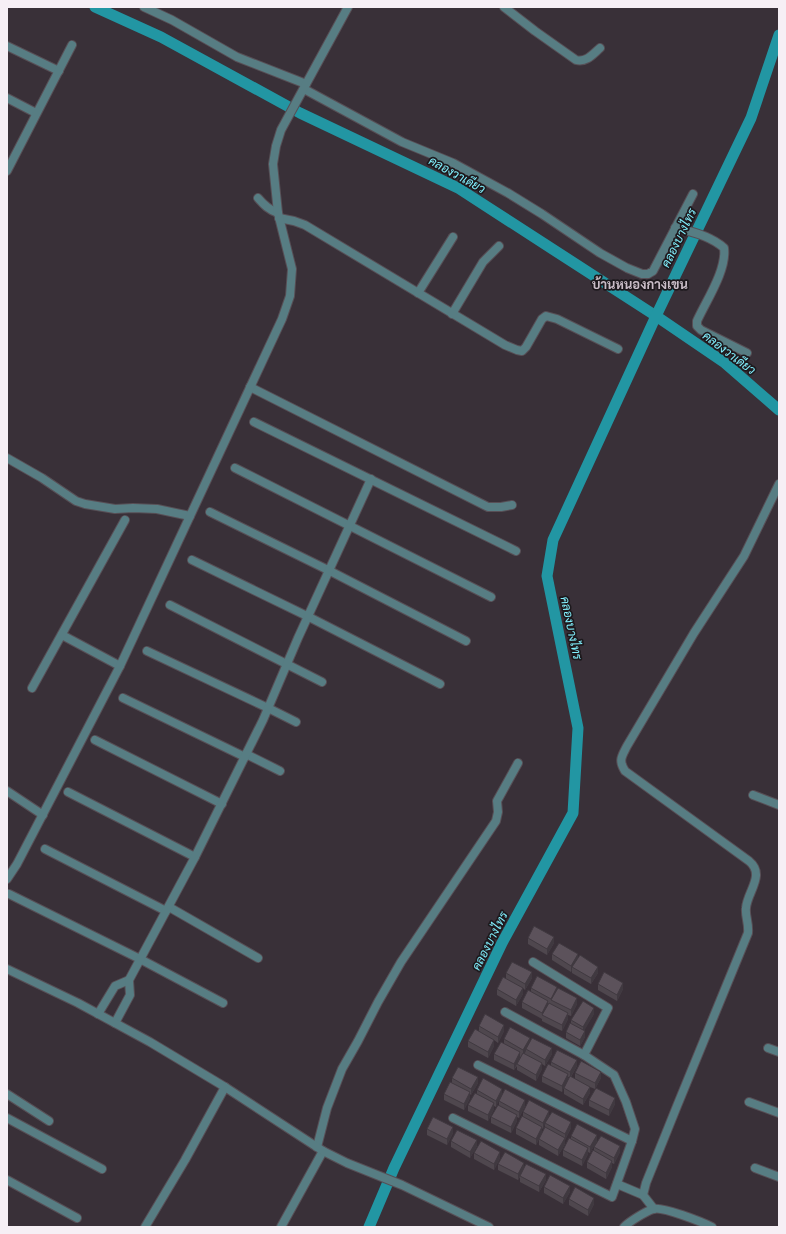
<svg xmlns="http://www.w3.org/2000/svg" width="786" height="1234" font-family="'DejaVu Sans',Sarabun,sans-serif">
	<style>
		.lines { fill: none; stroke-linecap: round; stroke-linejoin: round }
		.canal { stroke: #2296a3; stroke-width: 11 }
		.minor-casing { stroke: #574f56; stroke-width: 10 }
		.tertiary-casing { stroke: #574f56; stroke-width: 10 }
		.minor { stroke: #577d83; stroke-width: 8 }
		.tertiary { stroke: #577d83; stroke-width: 8 }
		.wall { fill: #4f474e }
		.shaded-wall { fill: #403940 }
		.building { fill: #5c525b; stroke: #403940 }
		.labels { text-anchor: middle; stroke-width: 3.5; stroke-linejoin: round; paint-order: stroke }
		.water-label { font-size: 12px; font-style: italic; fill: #82f0fe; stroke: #1d191d }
		.quarter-label { font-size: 13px; font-weight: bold; fill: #c9bdc7; stroke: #1d191d }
	</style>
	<rect width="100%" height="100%" fill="#393038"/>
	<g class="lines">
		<!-- canal -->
		<g class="canal">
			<polyline points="95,7 161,37 300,113 458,188 656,316 725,363 779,410"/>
			<polyline points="369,1227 394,1168 502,943 573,813 578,728 547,576 553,540 656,316 751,118 779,35"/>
		</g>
		<defs>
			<g id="minor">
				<polyline points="144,7 172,20 237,57 306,84"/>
				<path d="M 504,7 L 535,31 L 576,60 C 586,63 593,54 600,48"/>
				<polyline points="7,46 59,71"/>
				<polyline points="304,89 402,142 453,163 508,193 542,214 600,253 627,268 642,274 648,274 653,271 693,194"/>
				<polyline points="7,98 36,113"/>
				<polyline points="7,171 72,45"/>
				<path d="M 258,198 C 264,205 269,210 278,213"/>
				<polyline points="279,218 294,221 305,225 505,345 517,350 522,351 526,347 542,319 546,316 557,319 618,349"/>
				<path d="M 675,228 C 691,231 712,237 724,248 C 727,270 706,301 697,321 L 697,326 L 701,330 L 747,353"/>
				<polyline points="418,293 453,237"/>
				<polyline points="452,314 483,262 499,246"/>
				<polyline points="250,387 488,507 501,507 512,505"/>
				<polyline points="254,422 516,551"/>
				<polyline points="7,458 42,478 76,501 85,504 115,509 133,508 157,509 190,516"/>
				<polyline points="235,468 491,597"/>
				<polyline points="210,512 330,571 466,641"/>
				<polyline points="192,560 309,617 440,684"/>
				<polyline points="170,605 322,682"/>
				<polyline points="62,635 120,666"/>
				<polyline points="147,651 268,708 296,722"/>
				<polyline points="32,688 125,520"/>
				<polyline points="123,698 245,757"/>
				<polyline points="95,740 222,804"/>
				<polyline points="246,754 280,771"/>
				<polyline points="7,791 43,815"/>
				<polyline points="68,792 195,857"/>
				<polyline points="753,795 779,805"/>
				<polyline points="45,849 166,911"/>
				<polyline points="9,894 140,959 223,1003"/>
				<polyline points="169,907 258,958"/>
				<polyline points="533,962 608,1008 584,1055"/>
				<polyline points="98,1014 115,986 129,980"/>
				<polyline points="115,1023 130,995 129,980 195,857 263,720 298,638 371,479"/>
				<polyline points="768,1048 779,1052"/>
				<polyline points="478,1065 632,1141"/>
				<polyline points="7,1094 49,1121"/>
				<polyline points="749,1102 779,1113"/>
				<polyline points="7,1118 102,1169"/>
				<polyline points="453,1118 612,1197 632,1141 635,1129 626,1102 614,1075 584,1055 505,1012"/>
				<polyline points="317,1147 327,1108 342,1069 358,1041 378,1002 401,962 496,821 498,812 497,801 518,763"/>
				<polyline points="755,1168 779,1177"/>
				<polyline points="7,1180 77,1218"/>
				<polyline points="617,1184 643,1195"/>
				<path d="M 654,1209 L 643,1195 L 646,1183 L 677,1106 L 748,933 C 749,923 745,916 746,908 C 747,892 766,875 749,861 L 625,771 C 618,760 622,756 627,746 L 694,633 L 744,556 L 779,484"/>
				<polyline points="145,1227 185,1160 225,1087"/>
				<polyline points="281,1227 323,1151"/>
			</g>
			<g id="tertiary">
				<polyline points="7,879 17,864 120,666 282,319 290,296 292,269 278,213 273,164 276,146 281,130 348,7"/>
				<polyline points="7,969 78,1003 150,1042 225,1087 323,1151 347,1163 402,1185 489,1227"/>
				<path d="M 624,1227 C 630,1221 645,1212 653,1209 C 662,1206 702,1222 712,1227"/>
			</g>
		</defs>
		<!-- minor casing -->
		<use href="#minor" class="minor-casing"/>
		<!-- tertiary casing -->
		<use href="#tertiary" class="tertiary-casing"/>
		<!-- minor -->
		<use href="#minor" class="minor"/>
		<!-- tertiary -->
		<use href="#tertiary" class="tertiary"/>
	</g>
	<!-- wall -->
	<g class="wall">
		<polygon points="528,938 554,943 547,955 528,944"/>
		<polygon points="552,954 578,957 598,973 591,984 572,973 572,970 571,972 552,960"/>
		<polygon points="506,973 532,978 525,990 523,988 523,994 516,1006 497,995 497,989 506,979"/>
		<polygon points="598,984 623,989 617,1001 598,990"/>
		<polygon points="531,988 557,989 577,1004 571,1016 568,1015 568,1019 562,1031 542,1021 542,1017 542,1019 522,1008 522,1002 531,992"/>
		<polygon points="594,1014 584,1030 585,1037 580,1046 566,1038 566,1032 571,1024 571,1020"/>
		<polygon points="479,1026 504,1031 498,1043 494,1040 494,1046 488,1058 468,1047 468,1041 479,1031"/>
		<polygon points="504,1039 530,1042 552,1054 545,1066 542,1064 542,1069 536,1081 517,1070 517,1066 514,1070 494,1060 494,1054 504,1044"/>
		<polygon points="551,1062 577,1066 571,1077 575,1079 575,1073 601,1078 595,1089 590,1087 590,1093 583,1105 564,1094 564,1088 569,1077 568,1077 562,1092 542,1082 542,1076 551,1065"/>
		<polygon points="452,1078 478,1083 471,1095 470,1094 470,1098 464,1110 444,1100 444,1094 452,1083"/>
		<polygon points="502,1089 496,1107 494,1106 494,1109 488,1121 468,1111 468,1105 477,1094 477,1090"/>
		<polygon points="589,1100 615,1104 609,1116 589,1106"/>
		<polygon points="499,1101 525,1106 519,1118 517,1117 517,1121 511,1133 491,1123 491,1117 499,1106"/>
		<polygon points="523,1112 549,1117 571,1128 565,1140 565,1144 558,1156 539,1145 539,1139 545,1128 545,1123 543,1129 542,1128 542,1133 536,1145 516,1134 516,1128 523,1117"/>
		<polygon points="427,1129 453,1133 447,1145 427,1135"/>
		<polygon points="571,1136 597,1141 590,1153 588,1152 588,1154 582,1166 563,1156 563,1150 571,1139"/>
		<polygon points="451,1141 477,1146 470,1158 451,1147"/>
		<polygon points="594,1147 620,1152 614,1164 612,1163 612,1167 606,1179 587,1168 587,1162 594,1151"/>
		<polygon points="474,1153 500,1158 494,1170 474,1159"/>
		<polygon points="498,1164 524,1167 546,1180 539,1192 520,1182 520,1177 518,1180 498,1170"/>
		<polygon points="544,1187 570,1192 563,1204 544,1193"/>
		<polygon points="569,1199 594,1204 588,1216 569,1205"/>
	</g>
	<!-- shaded-wall -->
	<g class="shaded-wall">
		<polygon points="554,937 554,943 547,955 547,949"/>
		<polygon points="578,954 578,960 572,967 572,970 571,972 571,966"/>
		<polygon points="598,967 598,973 591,984 591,978"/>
		<polygon points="532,972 532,978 525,990 525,984"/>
		<polygon points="623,983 623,989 617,1001 617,995"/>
		<polygon points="557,987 557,993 551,1000 551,1005 551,999"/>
		<polygon points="523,988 523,994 516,1006 516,1000"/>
		<polygon points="577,998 577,1004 571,1016 571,1010"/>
		<polygon points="548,1001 548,1007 542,1015 542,1019 542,1013"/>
		<polygon points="594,1008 594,1014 583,1033 583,1027"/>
		<polygon points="568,1013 568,1019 562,1031 562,1025"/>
		<polygon points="504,1025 504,1031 498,1043 498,1037"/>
		<polygon points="585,1031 585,1037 580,1046 580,1040"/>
		<polygon points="530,1038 530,1044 526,1049 526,1051 523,1056 523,1050"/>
		<polygon points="494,1040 494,1046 488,1058 488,1052"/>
		<polygon points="552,1048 552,1054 545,1066 545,1060"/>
		<polygon points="520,1052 520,1058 514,1070 514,1064"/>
		<polygon points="577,1060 577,1066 570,1078 570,1072"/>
		<polygon points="542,1063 542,1069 536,1081 536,1075"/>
		<polygon points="601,1072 601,1078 595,1089 595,1083"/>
		<polygon points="568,1074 568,1080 562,1092 562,1086"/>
		<polygon points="478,1077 478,1083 471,1095 471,1089"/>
		<polygon points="590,1087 590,1093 583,1105 583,1099"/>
		<polygon points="502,1089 502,1095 496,1107 496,1101"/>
		<polygon points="470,1092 470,1098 464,1110 464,1104"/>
		<polygon points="615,1098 615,1104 609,1116 609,1110"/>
		<polygon points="525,1100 525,1106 519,1118 519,1112"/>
		<polygon points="494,1103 494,1109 488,1121 488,1115"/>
		<polygon points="549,1111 549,1117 543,1129 543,1123"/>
		<polygon points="517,1115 517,1121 511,1133 511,1127"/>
		<polygon points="571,1122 571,1128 565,1140 565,1134"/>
		<polygon points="453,1127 453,1133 447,1145 447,1139"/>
		<polygon points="542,1127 542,1133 536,1145 536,1139"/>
		<polygon points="597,1135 597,1141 590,1153 590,1147"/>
		<polygon points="565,1138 565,1144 558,1156 558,1150"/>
		<polygon points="477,1140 477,1146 470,1158 470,1152"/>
		<polygon points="620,1146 620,1152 614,1164 614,1158"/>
		<polygon points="588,1148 588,1154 582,1166 582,1160"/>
		<polygon points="500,1152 500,1158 494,1170 494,1164"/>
		<polygon points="612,1161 612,1167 606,1179 606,1173"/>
		<polygon points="524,1163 524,1169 520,1176 518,1180 518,1174"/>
		<polygon points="546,1174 546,1180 539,1192 539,1186"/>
		<polygon points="570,1186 570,1192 563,1204 563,1198"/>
		<polygon points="594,1198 594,1204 588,1216 588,1210"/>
	</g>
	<!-- building -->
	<g class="building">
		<polygon points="534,926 554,937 547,949 528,938"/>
		<polygon points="559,943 578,954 571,966 552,954"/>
		<polygon points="580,955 598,967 591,978 572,967"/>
		<polygon points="512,962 532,972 525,984 506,973"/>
		<polygon points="604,972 623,983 617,995 598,984"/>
		<polygon points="537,976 557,987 551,999 531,988"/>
		<polygon points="503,977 523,988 516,1000 497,989"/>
		<polygon points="558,988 577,998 571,1010 551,1000"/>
		<polygon points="528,990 548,1001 542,1013 522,1002"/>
		<polygon points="583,1001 594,1008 583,1027 571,1020"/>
		<polygon points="549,1003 568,1013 562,1025 542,1015"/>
		<polygon points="485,1014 504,1025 498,1037 479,1026"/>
		<polygon points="570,1023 585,1031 580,1040 566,1032"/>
		<polygon points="510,1027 530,1038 523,1050 504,1039"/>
		<polygon points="475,1029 494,1040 488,1052 468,1041"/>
		<polygon points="532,1038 552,1048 545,1060 526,1049"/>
		<polygon points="501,1042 520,1052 514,1064 494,1054"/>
		<polygon points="557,1050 577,1060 570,1072 551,1062"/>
		<polygon points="523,1053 542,1063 536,1075 517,1064"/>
		<polygon points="581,1061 601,1072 595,1083 575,1073"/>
		<polygon points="548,1064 568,1074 562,1086 542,1076"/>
		<polygon points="458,1067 478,1077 471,1089 452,1078"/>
		<polygon points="570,1076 590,1087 583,1099 564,1088"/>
		<polygon points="483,1078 502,1089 496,1101 477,1090"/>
		<polygon points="450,1082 470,1092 464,1104 444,1094"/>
		<polygon points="596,1088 615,1098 609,1110 589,1100"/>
		<polygon points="505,1089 525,1100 519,1112 499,1101"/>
		<polygon points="475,1093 494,1103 488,1115 468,1105"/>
		<polygon points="529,1100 549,1111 543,1123 523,1112"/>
		<polygon points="498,1105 517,1115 511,1127 491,1117"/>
		<polygon points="552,1112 571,1122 565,1134 545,1123"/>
		<polygon points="522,1116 542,1127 536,1139 516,1128"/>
		<polygon points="433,1117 453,1127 447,1139 427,1129"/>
		<polygon points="577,1124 597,1135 590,1147 571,1136"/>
		<polygon points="545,1127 565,1138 558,1150 539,1139"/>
		<polygon points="457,1130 477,1140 470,1152 451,1141"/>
		<polygon points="601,1136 620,1146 614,1158 594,1147"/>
		<polygon points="569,1138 588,1148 582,1160 563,1150"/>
		<polygon points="481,1141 500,1152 494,1164 474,1153"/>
		<polygon points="593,1150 612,1161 606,1173 587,1162"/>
		<polygon points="505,1152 524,1163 518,1174 498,1164"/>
		<polygon points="526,1164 546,1174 539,1186 520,1176"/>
		<polygon points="550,1175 570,1186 563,1198 544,1187"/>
		<polygon points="575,1187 594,1198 588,1210 569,1199"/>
	</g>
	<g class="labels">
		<!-- water labels -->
		<g class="water-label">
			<text transform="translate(457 175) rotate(29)" y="4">คลองวาเดียว</text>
			<text transform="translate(679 238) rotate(-64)" y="4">คลองบางไทร</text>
			<text transform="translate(729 353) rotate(37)" y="4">คลองวาเดียว</text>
			<text transform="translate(571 628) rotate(78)" y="4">คลองบางไทร</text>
			<text transform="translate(490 941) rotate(-63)" y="4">คลองบางไทร</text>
		</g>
		<!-- quarter labels -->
		<g class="quarter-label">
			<text x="640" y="289">บ้านหนองกางเขน</text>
		</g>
	</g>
	<!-- border -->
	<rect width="786" height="1234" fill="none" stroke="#f6eff5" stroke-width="16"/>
</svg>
